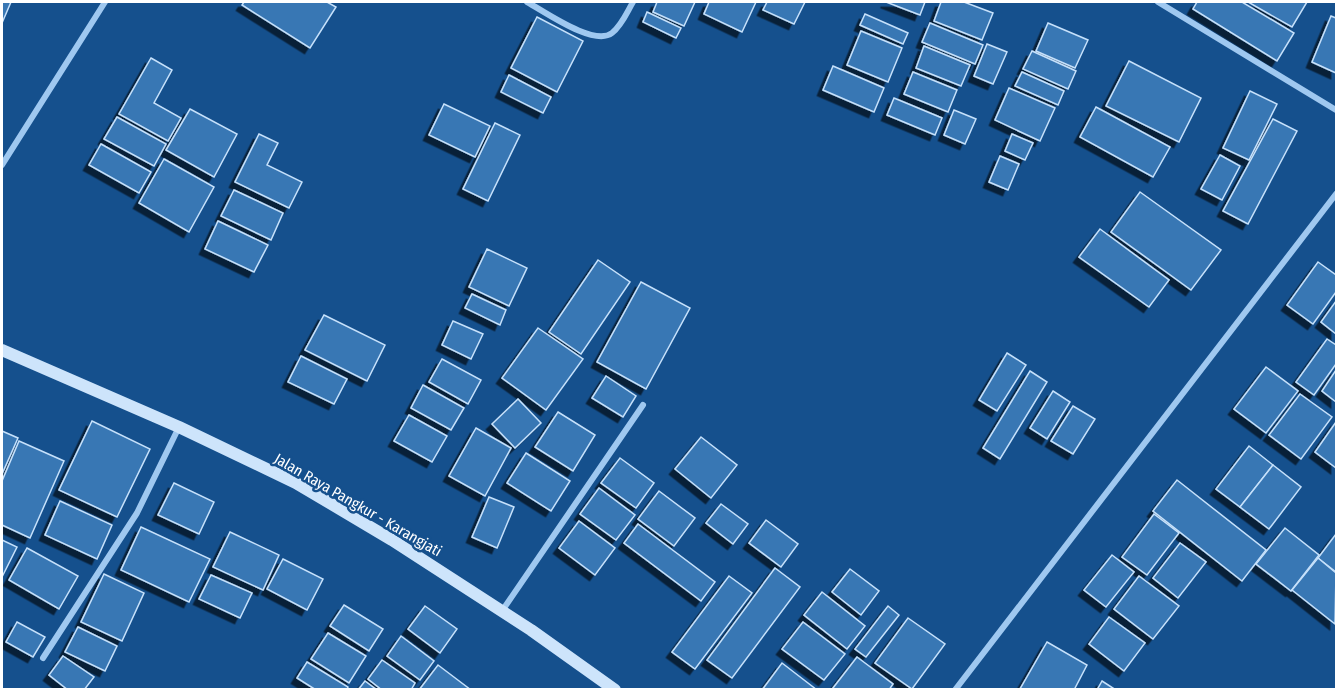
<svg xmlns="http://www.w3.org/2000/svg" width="1338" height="691" font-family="'Fira Sans Condensed',sans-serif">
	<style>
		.building { fill: #3977b4; stroke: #c6e1fb; stroke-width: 1.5; filter: url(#shadow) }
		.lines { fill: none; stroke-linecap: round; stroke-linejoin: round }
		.street { stroke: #9fc8f0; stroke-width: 6 }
		.secondary { stroke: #cde4fb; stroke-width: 12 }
		.labels { text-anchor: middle; stroke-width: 5; stroke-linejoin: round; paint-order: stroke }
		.street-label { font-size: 15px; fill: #fff; stroke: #15508d }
	</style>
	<defs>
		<filter id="shadow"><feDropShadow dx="-5.5" dy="5.5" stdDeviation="0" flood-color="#0009"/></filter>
	</defs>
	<rect width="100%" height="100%" fill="#15508d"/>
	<!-- building -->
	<g class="building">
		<polygon points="2,2 11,2 2,23"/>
		<polygon points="244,2 327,2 336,7 310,48 242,5"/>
		<polygon points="657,2 695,2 684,26 653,12"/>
		<polygon points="709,2 756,2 742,32 704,14"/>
		<polygon points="767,2 805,2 794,24 763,10"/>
		<polygon points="886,2 925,2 920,15"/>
		<polygon points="941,2 964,2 993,13 982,40 934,21"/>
		<polygon points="1197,2 1242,2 1294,33 1277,61 1193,9"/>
		<polygon points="1248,2 1307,2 1292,27"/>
		<polygon points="647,12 681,28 676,38 643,22"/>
		<polygon points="865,14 908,33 903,44 860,25"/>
		<polygon points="1331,16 1336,18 1336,73 1312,62"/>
		<polygon points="537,17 583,41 557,92 511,68"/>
		<polygon points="930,23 983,45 975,64 922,42"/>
		<polygon points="1048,23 1088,40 1075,68 1036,51"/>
		<polygon points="861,31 902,48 888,82 847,65"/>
		<polygon points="987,44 1007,52 993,84 974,76"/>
		<polygon points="924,46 970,65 961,86 916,68"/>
		<polygon points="1032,51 1076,71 1068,89 1023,69"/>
		<polygon points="151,58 172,70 154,103 181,118 168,141 119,114"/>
		<polygon points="1129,61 1201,98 1179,142 1106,106"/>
		<polygon points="833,66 884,88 874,112 823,90"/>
		<polygon points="913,72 957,90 948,112 904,94"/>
		<polygon points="1022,72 1064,91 1058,105 1015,86"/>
		<polygon points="509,75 551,97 543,113 501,92"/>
		<polygon points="1009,88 1055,108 1040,141 995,120"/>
		<polygon points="1250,91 1277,104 1249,160 1223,148"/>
		<polygon points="894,98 942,118 935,135 887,115"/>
		<polygon points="444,104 490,126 475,157 429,135"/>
		<polygon points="1096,107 1170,147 1153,177 1080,137"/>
		<polygon points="190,109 237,134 214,177 166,150"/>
		<polygon points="954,110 976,119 965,144 944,135"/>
		<polygon points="117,117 166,144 154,166 104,139"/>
		<polygon points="1273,119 1297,131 1248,224 1223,211"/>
		<polygon points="495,123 520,135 488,201 463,189"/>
		<polygon points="259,134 278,143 267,165 302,182 289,208 235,182"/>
		<polygon points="1012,134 1033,143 1025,160 1005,151"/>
		<polygon points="101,144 151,172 139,193 89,165"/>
		<polygon points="1220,155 1240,166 1222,200 1201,189"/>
		<polygon points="1000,156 1019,164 1008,190 989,182"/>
		<polygon points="164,159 214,187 189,232 139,203"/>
		<polygon points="234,190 283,213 271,240 221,216"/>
		<polygon points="1140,192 1221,250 1191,290 1111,232"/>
		<polygon points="218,221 268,245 254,272 205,249"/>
		<polygon points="1100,229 1169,280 1149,307 1079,257"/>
		<polygon points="487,249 527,268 509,306 469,287"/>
		<polygon points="598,260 630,282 581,354 549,332"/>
		<polygon points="1318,262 1336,275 1336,292 1313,324 1287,305"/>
		<polygon points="641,282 690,308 646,389 597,362"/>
		<polygon points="472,294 506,310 500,325 465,308"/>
		<polygon points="1336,301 1336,334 1321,322"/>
		<polygon points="324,315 385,345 367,381 305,350"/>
		<polygon points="453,321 483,334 471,359 442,345"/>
		<polygon points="538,328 583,359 546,410 502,378"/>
		<polygon points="1327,339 1336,345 1336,364 1314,395 1296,382"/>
		<polygon points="1007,353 1026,365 997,411 979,400"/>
		<polygon points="301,356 347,379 334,404 288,382"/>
		<polygon points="442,359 481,380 468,404 429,382"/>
		<polygon points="1266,367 1298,391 1266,433 1234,409"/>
		<polygon points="1336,370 1336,402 1322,391"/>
		<polygon points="1030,371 1047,382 1000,459 983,448"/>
		<polygon points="606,376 636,396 623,417 592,398"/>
		<polygon points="423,385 464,408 451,430 411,408"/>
		<polygon points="1053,391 1070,402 1047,439 1030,428"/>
		<polygon points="1300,394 1332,417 1301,459 1269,435"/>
		<polygon points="518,399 541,423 515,448 492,424"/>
		<polygon points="1073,406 1095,419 1073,454 1051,441"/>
		<polygon points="558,412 595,435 573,471 535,447"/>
		<polygon points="409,415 447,436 432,462 394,441"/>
		<polygon points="92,421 150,449 117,517 59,490"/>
		<polygon points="1336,422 1336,468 1315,452"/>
		<polygon points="476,428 511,448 485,496 449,476"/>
		<polygon points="2,431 18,438 2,474"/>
		<polygon points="701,437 737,465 711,498 675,469"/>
		<polygon points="19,441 64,461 30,538 2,525 2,481"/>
		<polygon points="1249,446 1273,465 1240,507 1216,489"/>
		<polygon points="526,453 570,481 551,511 507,483"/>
		<polygon points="620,458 654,483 636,508 601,483"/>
		<polygon points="1273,465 1301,487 1269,529 1240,507"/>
		<polygon points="1177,480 1266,550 1242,581 1153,511"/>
		<polygon points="174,483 214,502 199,534 158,515"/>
		<polygon points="599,488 635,515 616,540 580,514"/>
		<polygon points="659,491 695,518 674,546 638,519"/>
		<polygon points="489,497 514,507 497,548 472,537"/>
		<polygon points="60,501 112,525 97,559 45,535"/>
		<polygon points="721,504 748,524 733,544 706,523"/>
		<polygon points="1154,514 1179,533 1147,575 1122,557"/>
		<polygon points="766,520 798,544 781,567 749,543"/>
		<polygon points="579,521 615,548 595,575 559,548"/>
		<polygon points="638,524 715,582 701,601 624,543"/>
		<polygon points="141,527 210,559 189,602 121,570"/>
		<polygon points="1285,528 1319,555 1291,591 1256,564"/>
		<polygon points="230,532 279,555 263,590 213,567"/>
		<polygon points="1336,534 1336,572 1318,558"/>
		<polygon points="2,540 17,547 2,577"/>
		<polygon points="1180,543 1206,562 1178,598 1153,578"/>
		<polygon points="27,548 78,576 59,609 9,580"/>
		<polygon points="1112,555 1134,572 1106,607 1084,590"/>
		<polygon points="1318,558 1336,573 1335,624 1292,590"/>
		<polygon points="283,559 323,579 307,610 267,589"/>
		<polygon points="775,568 800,587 732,678 707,660"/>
		<polygon points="850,569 879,591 861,615 832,592"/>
		<polygon points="104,574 144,593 122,641 81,622"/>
		<polygon points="211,575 252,593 240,618 199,599"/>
		<polygon points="729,576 752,593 695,669 672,652"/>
		<polygon points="1139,576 1179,606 1153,639 1114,609"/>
		<polygon points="822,592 865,626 847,649 804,615"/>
		<polygon points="344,605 383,629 369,651 330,626"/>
		<polygon points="425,606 457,629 440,653 408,629"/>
		<polygon points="888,606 899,615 866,657 855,649"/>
		<polygon points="1109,617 1145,643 1124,671 1089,644"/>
		<polygon points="908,618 945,644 912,689 875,663"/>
		<polygon points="17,622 45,637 33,657 6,642"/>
		<polygon points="803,622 845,654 824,680 782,649"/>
		<polygon points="78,627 117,646 105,671 65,652"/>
		<polygon points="328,633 366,656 349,683 311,659"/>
		<polygon points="401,636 434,661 420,680 387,656"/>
		<polygon points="1047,642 1087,665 1074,690 1020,689"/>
		<polygon points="63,656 94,677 84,690 68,690 49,675"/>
		<polygon points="857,657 893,684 889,690 835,690 833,688"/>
		<polygon points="382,660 415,683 411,690 382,690 368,679"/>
		<polygon points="307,662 348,687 347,690 316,690 297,678"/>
		<polygon points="782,663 817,690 762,690"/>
		<polygon points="438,665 471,690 419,690"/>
		<polygon points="365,681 377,690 358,690"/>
		<polygon points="1102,681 1116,690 1097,690"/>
	</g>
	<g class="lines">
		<!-- street -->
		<g class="street">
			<path d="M 527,2 C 544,11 594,47 612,33 C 622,25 627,12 633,2"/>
			<polyline points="1158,2 1336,110"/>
			<polyline points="2,165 105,2"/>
			<polyline points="502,611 643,405"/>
			<polyline points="43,658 137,513 179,427"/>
			<polyline points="955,690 1336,194"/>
		</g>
		<!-- secondary -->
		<polyline class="secondary" points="2,350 179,427 296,483 392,540 531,630 615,690"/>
	</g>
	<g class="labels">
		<!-- street labels -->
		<g class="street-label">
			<text transform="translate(358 505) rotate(30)" y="5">Jalan Raya Pangkur - Karangjati</text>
		</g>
	</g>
	<!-- border -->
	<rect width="1338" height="691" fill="none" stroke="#ffffff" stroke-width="6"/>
</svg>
